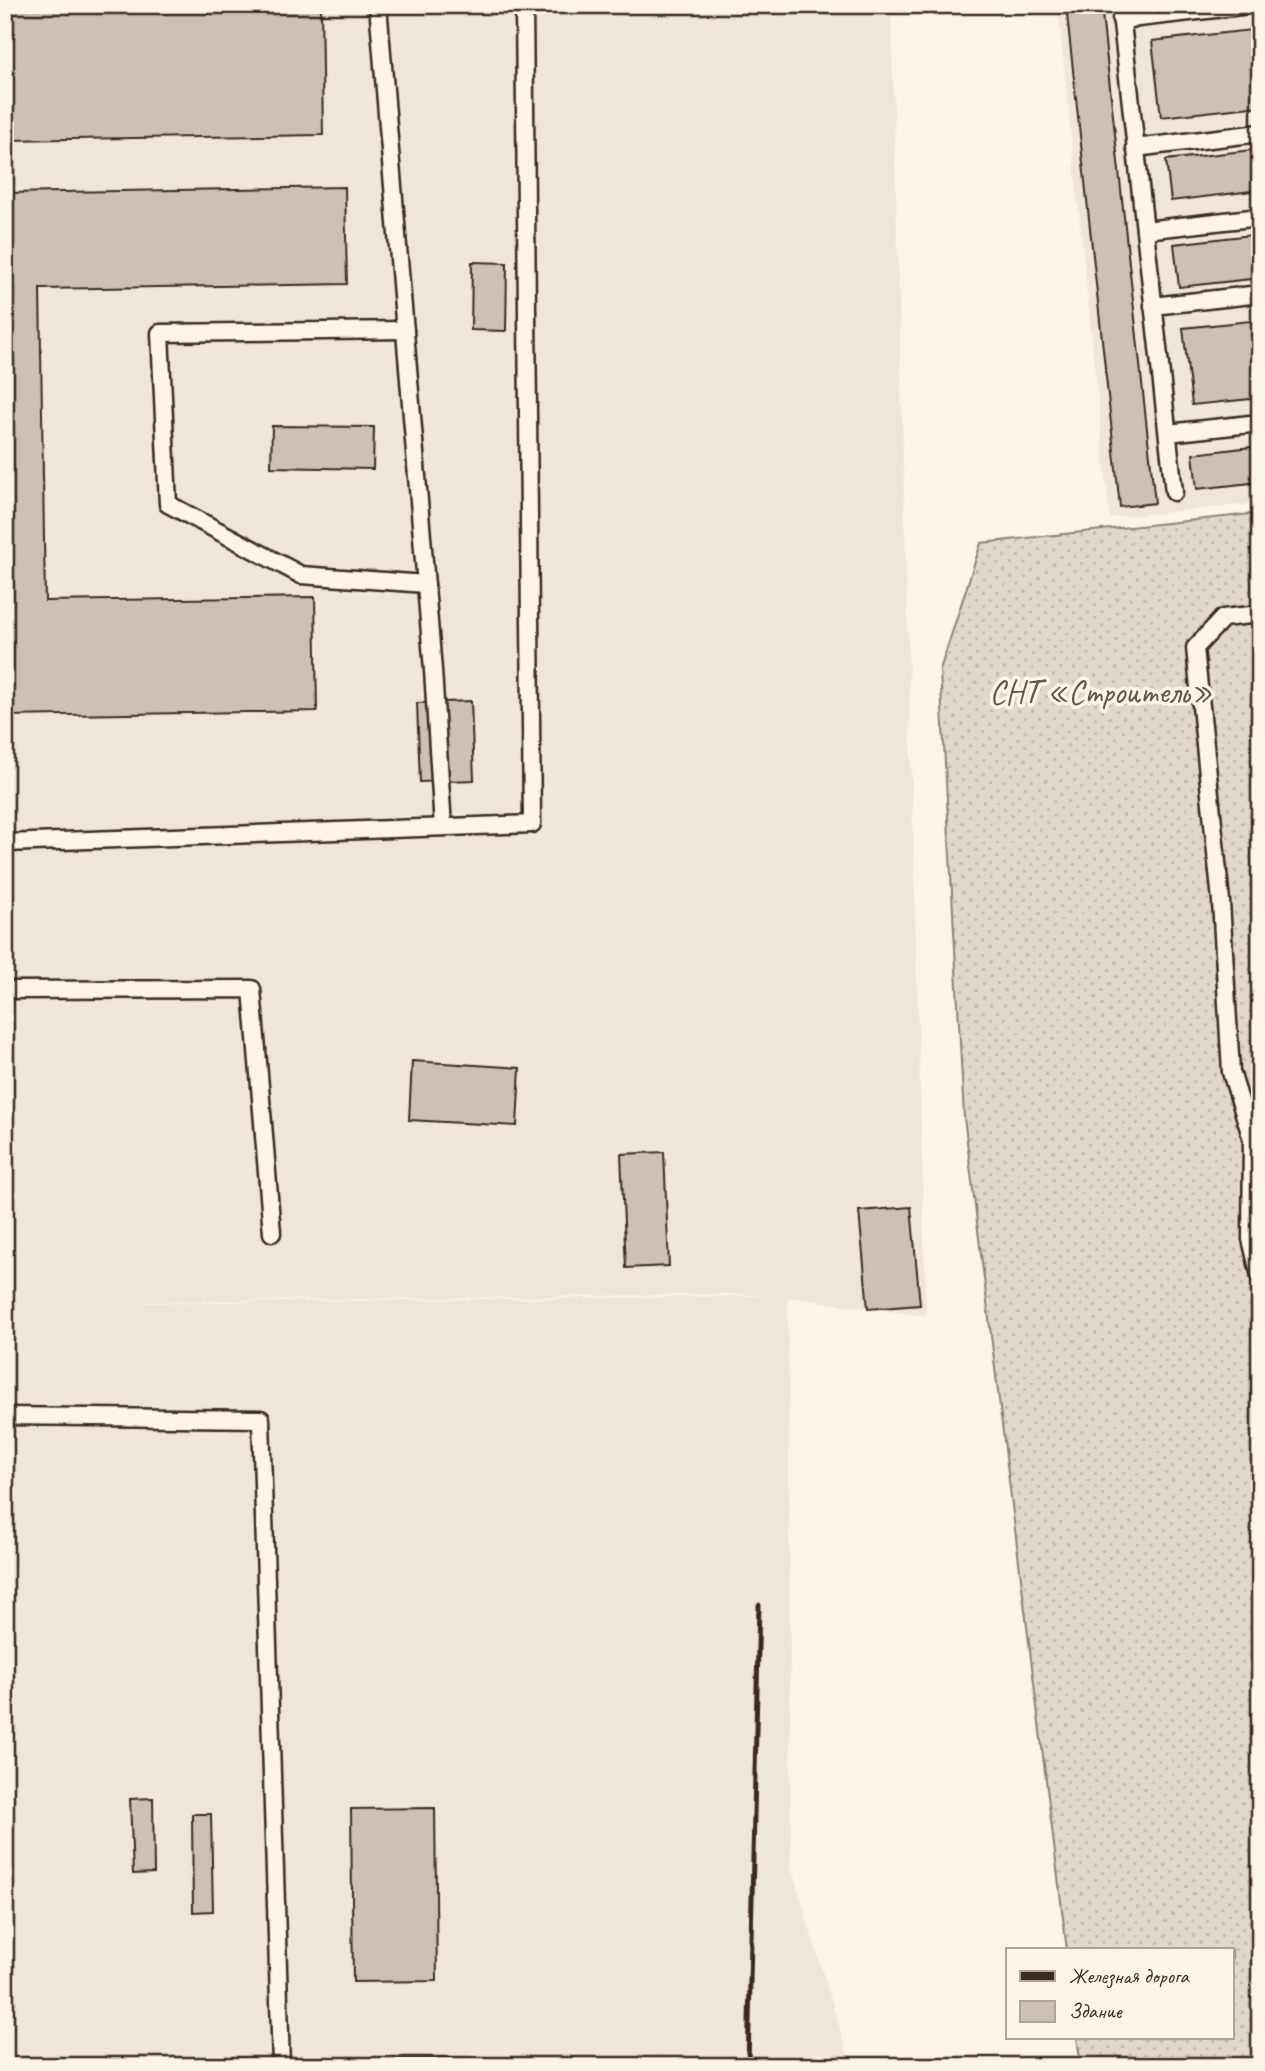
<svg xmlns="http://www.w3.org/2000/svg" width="1265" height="2071" font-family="Caveat,sans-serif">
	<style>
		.built { fill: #eee6d6; fill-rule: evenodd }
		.garden { fill: url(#garden-dots); stroke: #8e8173; stroke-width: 2 }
		.building { fill: #ccc2b3; stroke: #3b2a1e; stroke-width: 2 }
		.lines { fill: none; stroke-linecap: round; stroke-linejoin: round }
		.service-casing { stroke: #3b2a1e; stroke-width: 21 }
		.service { stroke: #fcf5e5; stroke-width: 16 }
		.rail { stroke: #3b2a1e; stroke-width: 5 }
		.labels { text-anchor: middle; stroke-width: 7; stroke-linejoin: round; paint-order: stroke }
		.park-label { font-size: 33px; fill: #645648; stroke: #fcf5e5 }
	</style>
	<defs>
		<pattern id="garden-dots" width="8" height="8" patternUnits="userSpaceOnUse" patternTransform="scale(1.75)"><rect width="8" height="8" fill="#e0d8c8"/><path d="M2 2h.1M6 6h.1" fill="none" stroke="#c1baab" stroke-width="1.8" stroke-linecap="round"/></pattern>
	</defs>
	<rect width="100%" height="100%" fill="#fcf5e5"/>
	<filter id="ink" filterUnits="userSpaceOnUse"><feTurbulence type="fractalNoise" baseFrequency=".0143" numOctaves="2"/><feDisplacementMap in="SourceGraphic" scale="14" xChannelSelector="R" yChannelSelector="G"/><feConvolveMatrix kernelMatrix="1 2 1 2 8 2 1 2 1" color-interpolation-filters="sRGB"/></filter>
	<g filter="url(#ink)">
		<!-- built -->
		<g class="built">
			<path d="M 5,5 L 891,5 L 926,1316 L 788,1297 L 791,1867 L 851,2066 L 5,2066 ZM 729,1294 L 771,1296 L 144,1303 L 145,1302 Z"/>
			<polygon points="1058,5 1260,5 1260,503 1110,518"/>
		</g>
		<!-- garden -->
		<polygon class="garden" points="1260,513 1260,2066 1081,2066 1077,2038 1232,2038 1232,1950 1067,1950 964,1117 940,670 981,543"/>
		<!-- building -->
		<g class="building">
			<polygon points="5,5 321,5 323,135 5,140"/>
			<polygon points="1066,5 1101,5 1155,503 1120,507"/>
			<polygon points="1260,29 1260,106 1161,117 1152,41"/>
			<polygon points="1260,149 1260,190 1171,201 1166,160"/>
			<polygon points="345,187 347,284 40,289 45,601 315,597 317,711 5,716 5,193"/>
			<polygon points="1260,234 1260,278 1179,287 1174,244"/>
			<polygon points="472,262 507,263 506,331 471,330"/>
			<polygon points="1260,320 1260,398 1192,405 1183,328"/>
			<polygon points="272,426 374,427 373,469 271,467"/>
			<polygon points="1260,446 1260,482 1197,489 1193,454"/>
			<polygon points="471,701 474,780 420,782 417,703"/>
			<polygon points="412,1061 520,1068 517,1126 409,1120"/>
			<polygon points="664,1152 669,1266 626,1268 621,1154"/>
			<polygon points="911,1207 920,1305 868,1309 859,1211"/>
			<polygon points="153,1798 154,1873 133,1874 130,1799"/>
			<polygon points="435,1808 437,1981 353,1982 351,1809"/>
			<polygon points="192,1814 211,1814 213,1911 193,1912"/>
			<polygon points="460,2058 460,2066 394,2066 394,2059"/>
		</g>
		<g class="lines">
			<defs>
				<g id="service">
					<polyline points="378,5 433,670 443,827"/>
					<polyline points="1120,5 1174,492"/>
					<polyline points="1121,20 1250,5"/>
					<polyline points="1135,148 1260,133"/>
					<polyline points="1145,230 1260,217"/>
					<polyline points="1153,306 1260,294"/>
					<polyline points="405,330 160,333 168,504 301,575 426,584"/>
					<polyline points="1168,433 1260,423"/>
					<polyline points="1260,614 1223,618 1195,648 1221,901 1231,1072 1252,1139 1251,1239 1260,1276"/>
					<polyline points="5,843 532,824 524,5"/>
					<polyline points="5,990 252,989 272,1233"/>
					<polyline points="5,1416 261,1419 281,2066"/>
				</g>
			</defs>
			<!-- service casing -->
			<use href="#service" class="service-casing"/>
			<!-- service -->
			<use href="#service" class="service"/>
			<!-- rail -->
			<polyline class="rail" points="748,2066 759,1605"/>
		</g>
	</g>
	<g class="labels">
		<!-- park labels -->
		<g class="park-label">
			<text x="1101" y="703">СНТ «Строитель»</text>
		</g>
	</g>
	<!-- margin -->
	<rect width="1265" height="2071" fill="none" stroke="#fcf5e5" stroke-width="28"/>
	<rect x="14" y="14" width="1237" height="2043" fill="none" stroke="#3b2a1e" stroke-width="2.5" filter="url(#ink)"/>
	<!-- legend -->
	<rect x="1006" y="1948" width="228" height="91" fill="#fcf5e5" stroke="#afa495" stroke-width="2"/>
	<rect x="1020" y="1971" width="35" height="10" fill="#3b2a1e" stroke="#afa495" stroke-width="2"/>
	<text x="1069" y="1983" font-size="21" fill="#3b2a1e">Железная дорога</text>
	<rect x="1020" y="2001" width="35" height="21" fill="#ccc2b3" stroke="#afa495" stroke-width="2"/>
	<text x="1069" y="2018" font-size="21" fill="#3b2a1e">Здание</text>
</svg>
